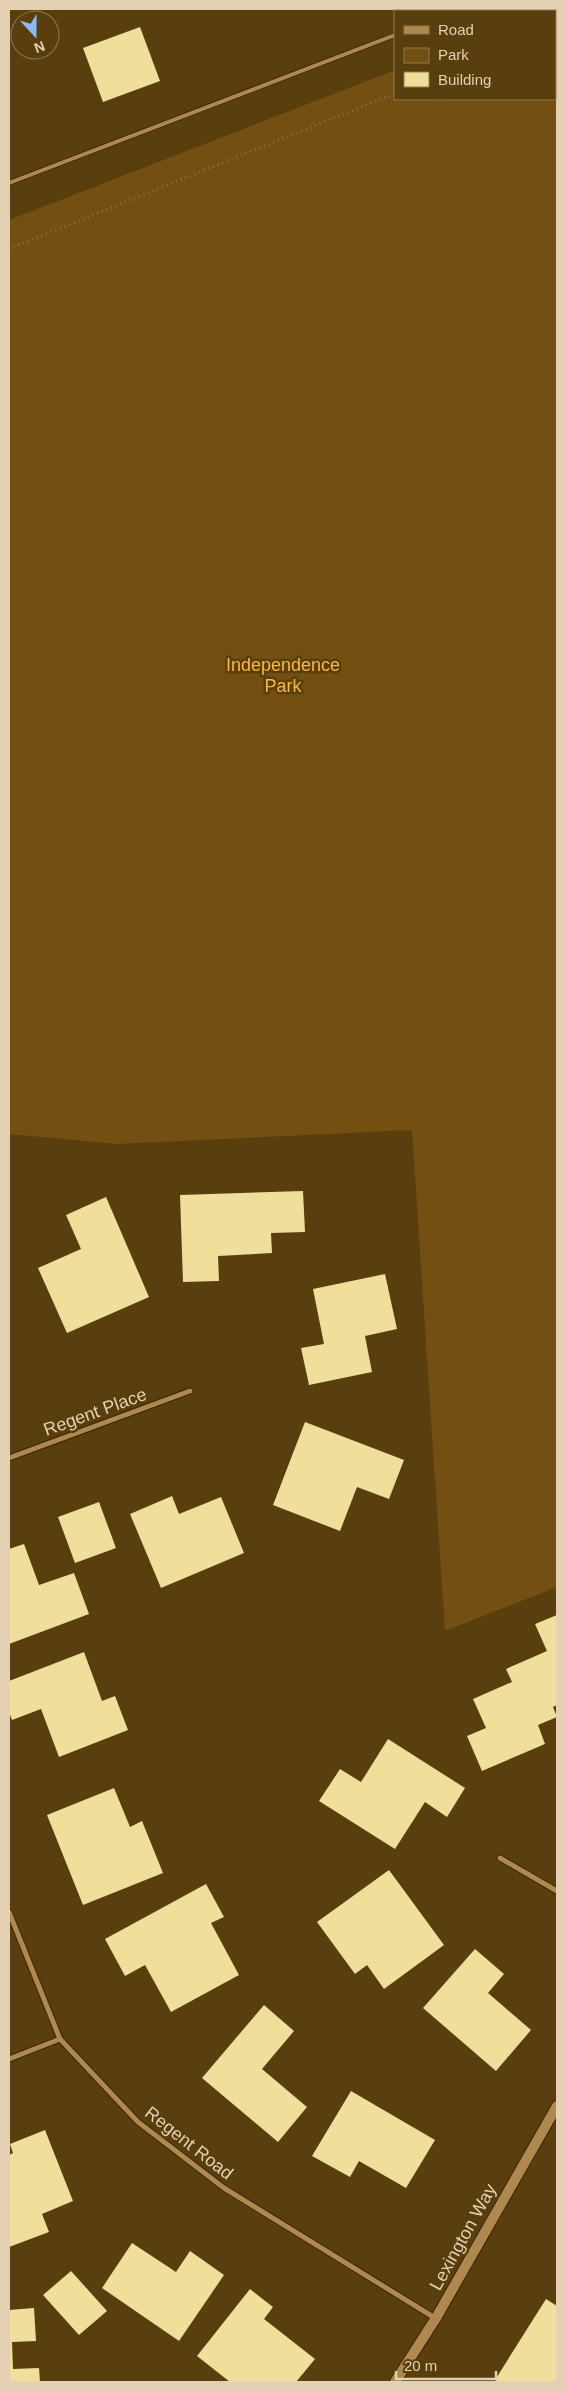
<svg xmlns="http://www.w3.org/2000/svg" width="566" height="2391" font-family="Arial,sans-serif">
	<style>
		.green { fill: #735011 }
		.building { fill: #efdf9a }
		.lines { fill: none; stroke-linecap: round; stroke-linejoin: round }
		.lane-casing { stroke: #392605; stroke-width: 5.5 }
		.street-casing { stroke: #392605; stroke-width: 7 }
		.secondary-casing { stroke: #392605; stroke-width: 12 }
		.path { stroke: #8a7248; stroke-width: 3; stroke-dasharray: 1 4; stroke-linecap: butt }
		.lane { stroke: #af884d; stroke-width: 4 }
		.street { stroke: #af884d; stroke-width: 5 }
		.secondary { stroke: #af884d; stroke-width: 10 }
		.labels { text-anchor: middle; stroke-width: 5; stroke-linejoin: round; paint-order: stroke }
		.park-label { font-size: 18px; fill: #fdb73e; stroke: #593e0e }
		.street-label { font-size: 18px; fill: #e4d0b3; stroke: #593e0e }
	</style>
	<rect width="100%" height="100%" fill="#593e0e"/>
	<!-- green -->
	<polygon class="green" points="557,9 557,1587 445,1631 412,1130 117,1144 9,1134 9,220 395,70 395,99 555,99 555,11 550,11"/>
	<!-- building -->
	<g class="building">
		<polygon points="140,27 160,81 103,102 83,48"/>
		<polygon points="303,1191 305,1232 271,1233 272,1253 218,1256 219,1281 183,1282 180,1195"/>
		<polygon points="106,1197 149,1297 67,1333 38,1268 81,1249 66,1215"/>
		<polygon points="385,1274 397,1329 365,1336 372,1372 309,1385 301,1348 324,1344 313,1289"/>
		<polygon points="305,1422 404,1460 389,1499 357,1487 340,1531 273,1505"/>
		<polygon points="172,1496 179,1514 221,1497 244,1553 161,1588 130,1514"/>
		<polygon points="99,1502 116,1548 75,1563 58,1517"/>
		<polygon points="24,1544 39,1585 74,1573 89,1614 9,1644 9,1549"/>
		<polygon points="557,1615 557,1705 553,1707 557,1717 538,1725 545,1744 482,1771 467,1736 486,1728 473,1699 512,1682 506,1669 547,1651 535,1624"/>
		<polygon points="84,1652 102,1701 115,1696 128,1730 59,1757 41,1709 12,1720 9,1712 9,1681"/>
		<polygon points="388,1739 465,1788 447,1817 425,1802 395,1849 319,1801 340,1769 361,1782"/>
		<polygon points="114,1788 130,1827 142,1821 163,1873 83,1905 47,1815"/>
		<polygon points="389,1870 444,1945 384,1989 367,1965 355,1974 317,1922"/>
		<polygon points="206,1884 224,1917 211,1923 239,1975 171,2012 145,1965 125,1976 105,1939"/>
		<polygon points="475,1949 504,1974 488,1993 531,2030 496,2071 423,2008"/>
		<polygon points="264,2005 294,2031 262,2069 307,2107 278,2142 202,2078"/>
		<polygon points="351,2091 435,2140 406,2188 359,2161 350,2177 312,2156"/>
		<polygon points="45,2130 73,2201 42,2214 49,2232 9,2247 9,2155 13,2153 10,2144"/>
		<polygon points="132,2243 176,2272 190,2251 224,2275 179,2341 102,2288"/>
		<polygon points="71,2271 107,2311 79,2335 43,2295"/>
		<polygon points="250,2289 273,2307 264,2319 315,2359 296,2382 230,2382 197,2356"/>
		<polygon points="546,2299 557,2306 557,2382 498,2382 495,2380"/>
		<polygon points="34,2308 36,2341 12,2342 13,2369 39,2368 40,2382 9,2382 9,2310"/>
	</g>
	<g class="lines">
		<defs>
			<g id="lane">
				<polyline points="456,11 462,9"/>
				<polyline points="9,183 395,35"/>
			</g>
			<g id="street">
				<polyline points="9,1458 190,1391"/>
				<polyline points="500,1858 557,1891"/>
				<polyline points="9,1912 60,2039 138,2122 224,2188 435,2318"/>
				<polyline points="9,2059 60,2039"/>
			</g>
			<polyline id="secondary" points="395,2382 436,2318 557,2106"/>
		</defs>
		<!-- lane casing -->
		<use href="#lane" class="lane-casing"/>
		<!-- street casing -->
		<use href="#street" class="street-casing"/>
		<!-- secondary casing -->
		<use href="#secondary" class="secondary-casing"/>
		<!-- path -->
		<g class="path">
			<polyline points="555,48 557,46"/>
			<polyline points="435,99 444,99"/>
			<polyline points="9,249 388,96 395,96"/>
		</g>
		<!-- lane -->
		<use href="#lane" class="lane"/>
		<!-- street -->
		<use href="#street" class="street"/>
		<!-- secondary -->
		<use href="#secondary" class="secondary"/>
	</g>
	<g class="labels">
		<!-- park labels -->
		<g class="park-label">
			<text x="283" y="671">Independence<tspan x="283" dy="21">Park</tspan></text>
		</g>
		<!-- street labels -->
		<g class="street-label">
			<text transform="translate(95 1412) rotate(-20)" y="6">Regent Place</text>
			<text transform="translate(189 2143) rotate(38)" y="6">Regent Road</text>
			<text transform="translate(463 2237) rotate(-61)" y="6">Lexington Way</text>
		</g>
	</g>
	<!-- border -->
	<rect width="566" height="2391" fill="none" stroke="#e4d0b3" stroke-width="20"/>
	<!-- legend -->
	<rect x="394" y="10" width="162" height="90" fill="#593e0e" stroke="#917850"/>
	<rect x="404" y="26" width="25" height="8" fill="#af884d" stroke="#917850"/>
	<text x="438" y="35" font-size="15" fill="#e4d0b3">Road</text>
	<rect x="404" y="48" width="25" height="15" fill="#735011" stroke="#917850"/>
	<text x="438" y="60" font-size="15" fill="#e4d0b3">Park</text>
	<rect x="404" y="72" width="25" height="15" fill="#efdf9a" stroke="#917850"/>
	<text x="438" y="85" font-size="15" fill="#e4d0b3">Building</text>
	<!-- north arrow -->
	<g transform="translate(35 35) rotate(159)"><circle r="24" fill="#593e0e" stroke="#917850"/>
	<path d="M0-4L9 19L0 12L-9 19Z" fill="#8abafc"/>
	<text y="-8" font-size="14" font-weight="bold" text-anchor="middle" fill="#e4d0b3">N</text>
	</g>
	<!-- scale -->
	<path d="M396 2371v8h100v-8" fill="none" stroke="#e4d0b3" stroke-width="2.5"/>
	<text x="404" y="2371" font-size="15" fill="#e4d0b3" stroke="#593e0e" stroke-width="4" paint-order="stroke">20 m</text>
</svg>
